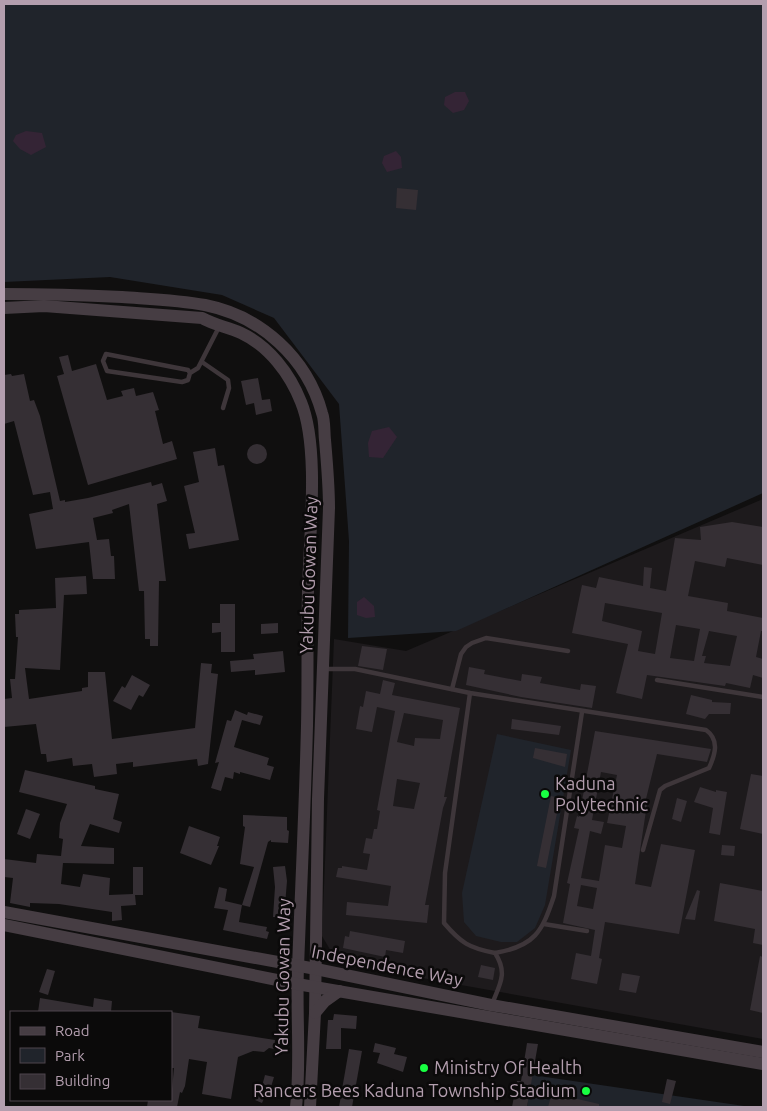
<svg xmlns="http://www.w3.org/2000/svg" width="767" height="1111" font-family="Ubuntu,sans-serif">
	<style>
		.built { fill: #1d1a1c }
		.green { fill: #20242b }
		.water { fill: #342435 }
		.building { fill: #352f34; fill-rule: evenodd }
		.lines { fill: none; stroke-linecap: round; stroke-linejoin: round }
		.lane { stroke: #3e363a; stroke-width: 4.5 }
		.secondary { stroke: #463d43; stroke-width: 12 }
		.poi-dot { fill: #18ff42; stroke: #0b0a0a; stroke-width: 2 }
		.labels { text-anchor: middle; stroke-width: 5; stroke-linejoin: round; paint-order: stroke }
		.street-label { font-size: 18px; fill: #b39eae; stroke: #0b0a0a }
		.poi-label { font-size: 18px; fill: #b39eae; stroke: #0b0a0a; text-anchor: start }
	</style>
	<rect width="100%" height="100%" fill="#100f0f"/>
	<!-- built -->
	<polygon class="built" points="763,499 763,1039 338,963 322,936 334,639 406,651"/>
	<!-- green -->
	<g class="green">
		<polygon points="4,4 763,4 763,493 456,631 348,638 349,541 339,404 274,318 222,295 110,277 4,282"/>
		<polygon points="497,734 571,750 545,905 535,928 517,942 501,942 476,936 464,922 462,893"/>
		<polygon points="532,1075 751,1107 527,1107"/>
	</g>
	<!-- water -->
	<g class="water">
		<polygon points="455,92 465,92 469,101 464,110 453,113 444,105 445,97"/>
		<polygon points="26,131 42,133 46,147 31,155 20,149 13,141 16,135"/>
		<polygon points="396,151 401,157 402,168 387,172 382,163 384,156"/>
		<polygon points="389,427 397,437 383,458 369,457 368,443 372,431"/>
		<polygon points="364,597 374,606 375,617 366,618 357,615 357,602"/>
	</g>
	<!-- building -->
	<g class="building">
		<polygon points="397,188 418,190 416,210 396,208"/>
		<polygon points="68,355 72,371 96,364 107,400 123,396 121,391 134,388 136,396 153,392 159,410 155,411 163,444 172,441 177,459 88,485 57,376 64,374 59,357"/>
		<polygon points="11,374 12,376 24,374 30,401 34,400 40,416 60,501 65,500 65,502 88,498 151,482 152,486 162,483 167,501 157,504 166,581 159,581 158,646 150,646 150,639 145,639 144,591 139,591 129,504 112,510 113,513 93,518 97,540 109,539 111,556 114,556 115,579 93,579 89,542 36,549 29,514 53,509 50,492 33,495 14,421 4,424 4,375"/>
		<polygon points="258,378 262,400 270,399 272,411 256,415 254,403 246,405 241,381"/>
		<circle cx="257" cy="454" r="10"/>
		<polygon points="215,448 218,466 224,465 239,540 189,549 186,534 195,533 184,486 199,482 193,452"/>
		<path d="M 732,522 L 763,527 L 763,565 L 727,558 L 725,567 L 695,561 L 688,596 L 728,603 L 727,611 L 763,618 L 763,631 L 761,631 L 756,657 L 763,659 L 763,678 L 753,675 L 750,688 L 726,683 L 725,686 L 647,675 L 642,699 L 616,693 L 628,644 L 572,633 L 582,585 L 596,588 L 599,577 L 643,586 L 644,567 L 652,568 L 650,588 L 666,591 L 675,538 L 701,540 L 700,527 ZM 605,603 L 662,613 L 655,654 L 638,651 L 642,631 L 602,621 ZM 676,625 L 700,629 L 694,661 L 670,658 ZM 709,631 L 737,636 L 730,666 L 704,663 L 706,656 L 702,656 Z"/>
		<polygon points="86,576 87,594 64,595 60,670 25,668 29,699 82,691 82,688 88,687 88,672 105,672 112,739 195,728 201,663 212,664 211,673 218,674 208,764 198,766 197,759 133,767 133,762 116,764 117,774 94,777 92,764 73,766 72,758 47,762 46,754 41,754 36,724 4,727 4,699 12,698 10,679 15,679 18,637 16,637 15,614 19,614 19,610 56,608 55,578"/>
		<polygon points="220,604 235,604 235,652 221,652 221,632 212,633 212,623 220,623"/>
		<polygon points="278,623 278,633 261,634 261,624"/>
		<polygon points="362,646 387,649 383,670 358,666"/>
		<polygon points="283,651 285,672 255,675 255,670 231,672 230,661 254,659 253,654"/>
		<polygon points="469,667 485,670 484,674 521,681 522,674 542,677 540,683 580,690 581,684 596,686 592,708 521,697 466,685"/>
		<polygon points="132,675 150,685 143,697 139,695 131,710 113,701 122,686 125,688"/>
		<path d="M 383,680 L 395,683 L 392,695 L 460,708 L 444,797 L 447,797 L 443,808 L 425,905 L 429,905 L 427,923 L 346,915 L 347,902 L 388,906 L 391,886 L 336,877 L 338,868 L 342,868 L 342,866 L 367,870 L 370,854 L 363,853 L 366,838 L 372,839 L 374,829 L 377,829 L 380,811 L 377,810 L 395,711 L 377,707 L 372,732 L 356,729 L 360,706 L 363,707 L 366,691 L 380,694 ZM 404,713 L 443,720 L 440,739 L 415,738 L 414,746 L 397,742 ZM 397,779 L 420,783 L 414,809 L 393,806 Z"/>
		<polygon points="691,695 712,700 712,702 731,703 730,714 709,714 705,719 686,714"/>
		<polygon points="235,710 247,715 248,712 263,716 260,725 242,720 234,747 269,758 267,765 274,767 270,780 240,772 240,774 234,772 233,779 225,777 221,791 211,788 219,762 215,763 227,720 231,721"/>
		<polygon points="512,719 561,726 559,735 511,729"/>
		<path d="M 595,731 L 711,749 L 707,762 L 657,754 L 645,803 L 647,804 L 635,884 L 651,887 L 661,844 L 695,850 L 679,934 L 605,922 L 599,958 L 602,959 L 597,984 L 571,979 L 576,953 L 591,956 L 595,930 L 563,923 L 570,884 L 567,883 L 579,829 L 574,828 L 577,816 L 579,817 ZM 601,772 L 617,775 L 607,823 L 626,826 L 622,848 L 605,845 L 599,881 L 581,878 L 590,831 L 601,834 L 604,822 L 592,820 ZM 581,885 L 597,888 L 593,909 L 577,906 Z"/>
		<polygon points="535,748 567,754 565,767 533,758"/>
		<polygon points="25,770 95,786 95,789 119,794 113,819 122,822 119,833 90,824 81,846 114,848 114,864 63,863 61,884 80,887 83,874 110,878 109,895 133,894 133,867 143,867 143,895 135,895 136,905 121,906 122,920 112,921 112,912 59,904 30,903 30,907 10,903 13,878 4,877 4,859 36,863 37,854 61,856 63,839 59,838 60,823 67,804 19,792"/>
		<polygon points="751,774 763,776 763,834 740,829"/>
		<polygon points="700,787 716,792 716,790 727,792 720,835 709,833 713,808 694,802"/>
		<polygon points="551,796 560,798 546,868 537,866"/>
		<polygon points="677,798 687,801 681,822 672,819"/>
		<polygon points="26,809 40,814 30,839 17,834"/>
		<polygon points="243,815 287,817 287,830 289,831 288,843 271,842 271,840 268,842 250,907 242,905 254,867 240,864 245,827 243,826"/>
		<polygon points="189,826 220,837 217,846 219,846 211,865 180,853"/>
		<polygon points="722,845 735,846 734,856 721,855"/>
		<polygon points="285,866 287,881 284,917 273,917 275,887 273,867"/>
		<polygon points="720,883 763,891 763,945 753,943 755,929 714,921"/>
		<polygon points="219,887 227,889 225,901 242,905 239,922 267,927 266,931 269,932 267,939 223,930 228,910 214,908"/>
		<polygon points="697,890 700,891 695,920 685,919"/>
		<polygon points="350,931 405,941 403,953 386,950 385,957 343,948 345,936 349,937"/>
		<polygon points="760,956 763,957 763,1013 750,1010"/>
		<polygon points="481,965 495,968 493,980 478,977"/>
		<polygon points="47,969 55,971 48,995 39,992"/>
		<polygon points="622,973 640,976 636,993 619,990"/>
		<polygon points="40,998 93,1007 94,998 112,1001 111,1012 38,1012"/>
		<polygon points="171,1012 200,1016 198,1028 275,1040 274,1049 269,1048 264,1052 253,1051 238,1057 231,1099 202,1094 207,1062 189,1059 185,1086 182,1093 180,1092 177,1107 147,1107 148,1100 171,1100 174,1068 171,1068"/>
		<polygon points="334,1014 357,1016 356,1029 341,1028 341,1049 326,1049 328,1020 333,1020"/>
		<polygon points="375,1043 396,1048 394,1054 407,1057 403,1072 377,1063 380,1053 373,1052"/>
		<polygon points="527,1043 538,1044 527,1107 512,1107 517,1081 521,1081"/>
		<polygon points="349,1049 362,1051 352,1107 339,1107"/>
		<polygon points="265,1075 274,1077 271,1087 269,1087 262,1103 255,1100 261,1090"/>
		<polygon points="667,1079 676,1081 670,1104 662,1102"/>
		<polygon points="552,1093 599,1104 599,1107 548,1107"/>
	</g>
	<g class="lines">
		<!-- lane -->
		<g class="lane">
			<polyline points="202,362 228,380 229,388 223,408"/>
			<polyline points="190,373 188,380 182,382 107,371 103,361 106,354 188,370 190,373 198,368 219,327"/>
			<path d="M 325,669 L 355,669 L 470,693 L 706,730 C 720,740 715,755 709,768 L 665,786 L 660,790 L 643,850"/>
			<polyline points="657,680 763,697"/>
			<polyline points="452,689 461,654 466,647 472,643 486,638 568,651"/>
			<path d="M 470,693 L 445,873 L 444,923 C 461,943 469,948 495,953 C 508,973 500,984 492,1004"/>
			<polyline points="544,924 587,931"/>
			<path d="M 495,953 C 535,946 542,932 554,896 L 582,712"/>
		</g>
		<!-- secondary -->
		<g class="secondary">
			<path d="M 4,294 C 43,294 82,295 122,297 C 149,299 178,300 205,305 C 261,316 307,358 322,413 C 325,421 324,431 325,440 C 327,463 329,485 329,508 L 318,799 L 315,1013 L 310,1107"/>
			<path d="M 4,308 L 44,306 L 202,318 C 214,325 228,327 241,333 C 269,346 290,374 301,402 C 320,448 309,539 308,591 C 307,636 308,681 307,726 C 305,807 301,887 298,968 C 296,1014 301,1061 296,1107"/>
			<polyline points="4,912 316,969 491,1005 763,1052"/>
			<polyline points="4,925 297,984 763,1064"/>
			<polyline points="315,1013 325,1001 339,991"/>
		</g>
	</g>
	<!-- markers -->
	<g class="poi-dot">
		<circle cx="545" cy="794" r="5"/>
		<circle cx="424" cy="1068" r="5"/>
		<circle cx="586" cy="1091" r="5"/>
	</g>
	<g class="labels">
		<!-- street labels -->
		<g class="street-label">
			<text transform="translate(309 575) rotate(-88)" y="6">Yakubu Gowan Way</text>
			<text transform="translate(387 966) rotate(11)" y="6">Independence Way</text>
			<text transform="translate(283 977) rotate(-89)" y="6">Yakubu Gowan Way</text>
		</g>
		<!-- poi labels -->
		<g class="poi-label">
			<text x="555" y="790">Kaduna<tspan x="555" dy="21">Polytechnic</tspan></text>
			<text x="434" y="1074">Ministry Of Health</text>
			<text x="576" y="1097" text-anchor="end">Rancers Bees Kaduna Township Stadium</text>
		</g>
	</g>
	<!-- border -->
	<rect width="767" height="1111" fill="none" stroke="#b39eae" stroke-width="10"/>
	<!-- legend -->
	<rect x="10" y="1011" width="162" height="90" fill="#0b0a0a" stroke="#4e454c"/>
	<rect x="20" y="1027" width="25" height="8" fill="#463d43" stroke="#4e454c"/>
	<text x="55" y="1036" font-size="15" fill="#b39eae">Road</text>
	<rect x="20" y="1048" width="25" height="15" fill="#20242b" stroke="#4e454c"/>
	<text x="55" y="1061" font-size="15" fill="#b39eae">Park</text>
	<rect x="20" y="1074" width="25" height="15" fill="#352f34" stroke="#4e454c"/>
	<text x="55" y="1086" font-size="15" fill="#b39eae">Building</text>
</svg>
